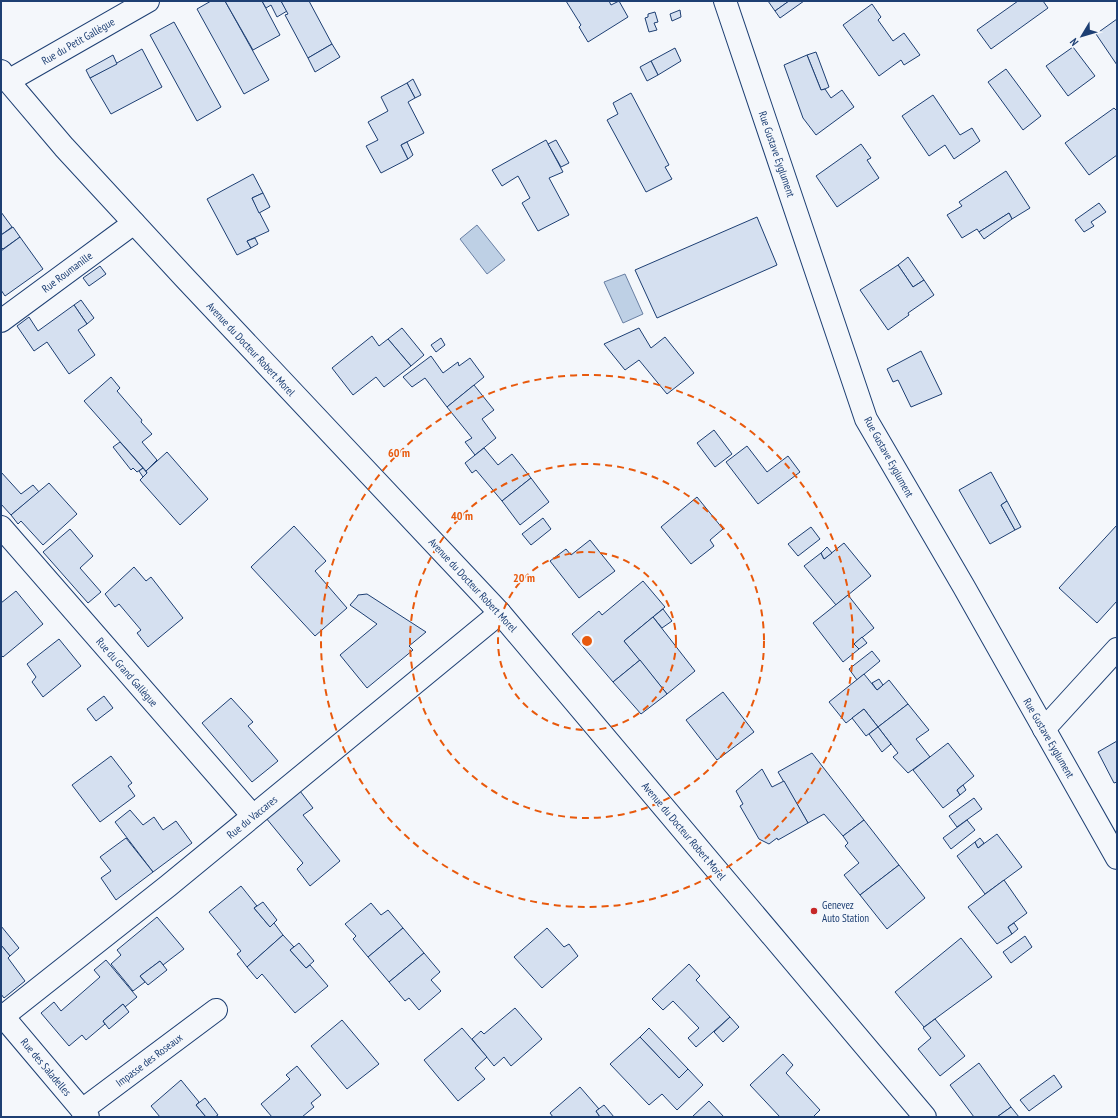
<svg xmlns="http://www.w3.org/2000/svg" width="1118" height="1118" font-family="'PT Sans Narrow',sans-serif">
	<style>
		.water { fill: #bed0e5; stroke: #687fa3 }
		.building { fill: #d5e0f0; stroke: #1d3f73 }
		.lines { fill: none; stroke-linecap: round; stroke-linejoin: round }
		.street-casing { stroke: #1d3f73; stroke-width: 24 }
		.secondary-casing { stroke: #1d3f73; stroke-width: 24 }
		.street { stroke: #f4f7fb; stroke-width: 22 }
		.secondary { stroke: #f4f7fb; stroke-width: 22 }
		.ring { fill: none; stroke: #e8590c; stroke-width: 2; stroke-dasharray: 7 5 }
		.poi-dot { fill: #c62828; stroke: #f4f7fb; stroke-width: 1.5 }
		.labels { text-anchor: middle; stroke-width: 3; stroke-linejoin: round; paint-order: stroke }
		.street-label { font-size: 11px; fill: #1d3f73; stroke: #f4f7fb }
		.poi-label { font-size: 11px; fill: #1d3f73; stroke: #f4f7fb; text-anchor: start }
		.centre { fill: #e8590c; stroke: #f4f7fb; stroke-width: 2 }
		.ring-label { font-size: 12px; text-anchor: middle; font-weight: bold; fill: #e8590c; stroke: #f4f7fb; stroke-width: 3; stroke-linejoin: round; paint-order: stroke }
	</style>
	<rect width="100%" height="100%" fill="#f4f7fb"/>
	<!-- water -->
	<g class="water">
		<polygon points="477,225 505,260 487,274 460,239"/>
		<polygon points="625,274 643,314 623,323 604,282"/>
	</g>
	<!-- building -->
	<g class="building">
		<polygon points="211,1 225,1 269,80 244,94 197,9"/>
		<polygon points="225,1 262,1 280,35 253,50"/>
		<polygon points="262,1 281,1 287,11 277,17 271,5 266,8"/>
		<polygon points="281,1 309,1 332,44 308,58 285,15 288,14"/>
		<polygon points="566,1 609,1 611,5 619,1 628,17 588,42 579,27 581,25"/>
		<polygon points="768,1 789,1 775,11"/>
		<polygon points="789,1 804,1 780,18 775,11"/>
		<polygon points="1018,1 1043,1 1048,8 991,49 977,30"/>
		<polygon points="872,4 881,17 878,20 893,41 904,33 920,55 904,65 901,60 879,76 843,25"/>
		<polygon points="680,10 681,17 672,21 670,14"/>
		<polygon points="655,12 658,22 654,23 657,30 649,32 645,18 648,17 648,14"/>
		<polygon points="1117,19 1117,65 1096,34"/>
		<polygon points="174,22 221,107 197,121 150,35"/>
		<polygon points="332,44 340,57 315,72 308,58"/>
		<polygon points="1073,47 1095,76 1068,96 1046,66"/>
		<polygon points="675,48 681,61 658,75 651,61"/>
		<polygon points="142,49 162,87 111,114 90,78"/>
		<polygon points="816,52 829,87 825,89 821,90 807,55"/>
		<polygon points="113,55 117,64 90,78 86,70"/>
		<polygon points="807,55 821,90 825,89 831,98 842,90 854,107 816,135 803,118 784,65"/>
		<polygon points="651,61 658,75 647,81 640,67"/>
		<polygon points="1006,69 1041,116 1023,130 988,82"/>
		<polygon points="413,79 421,95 415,98 407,83"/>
		<polygon points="407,83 415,98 408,102 424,133 401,145 408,159 381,173 366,146 378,140 368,122 388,111 381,97"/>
		<polygon points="631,93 669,165 665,167 672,179 646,192 607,120 618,114 613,103"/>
		<polygon points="933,95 960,135 972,128 980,141 954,159 945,145 929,156 902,116"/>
		<polygon points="1114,108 1117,111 1117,155 1089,175 1065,143"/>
		<polygon points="546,140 563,172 549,178 569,215 538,231 522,203 530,198 518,176 502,186 492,170"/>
		<polygon points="556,140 569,163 561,167 548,144"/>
		<polygon points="407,142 413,155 408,159 401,145"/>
		<polygon points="861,144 871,158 867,160 879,178 837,207 816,176"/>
		<polygon points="1006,171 1030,208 1012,219 1009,213 979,232 977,229 962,238 947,215 962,206 959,202"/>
		<polygon points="253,174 263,193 252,198 269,231 247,241 251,248 237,255 207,199"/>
		<polygon points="263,193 270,207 259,213 252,198"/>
		<polygon points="1099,203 1106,212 1091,222 1094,226 1084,232 1075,220"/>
		<polygon points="1,212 12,227 1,235"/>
		<polygon points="1009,213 1012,219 984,239 979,232"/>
		<polygon points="757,217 777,265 657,318 635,270"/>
		<polygon points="13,227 20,237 3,249 1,247 1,235"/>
		<polygon points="20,237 43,269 5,296 1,290 1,251"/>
		<polygon points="255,238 258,244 251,248 247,241"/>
		<polygon points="908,257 924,280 913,287 898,265"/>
		<polygon points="898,265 913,287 924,280 934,295 908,313 909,315 888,330 860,290"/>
		<polygon points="100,266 106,274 89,286 83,278"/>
		<polygon points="81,300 94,318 87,324 74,305"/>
		<polygon points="74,305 87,324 78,330 95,355 69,374 47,342 34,351 17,326 29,317 38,331"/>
		<polygon points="402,328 424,355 411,366 388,339"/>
		<polygon points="639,328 651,348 665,337 694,373 667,394 639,360 625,370 604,344"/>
		<polygon points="372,336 379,346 388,339 411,366 384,387 376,377 353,395 332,368"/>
		<polygon points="441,338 445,345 436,352 431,345"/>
		<polygon points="921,351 942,394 911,407 898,380 893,382 887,369"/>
		<polygon points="431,356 443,373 458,362 459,366 470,358 484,377 447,407 425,378 412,387 403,377"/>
		<polygon points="111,377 120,388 117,391 142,420 141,422 152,434 142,442 157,460 146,471 84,401"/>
		<polygon points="474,385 494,410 482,419 496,438 475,455 465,442 472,438 447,407"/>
		<polygon points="714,430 732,454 715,467 697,443"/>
		<polygon points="120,442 143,468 137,472 133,468 131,470 113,447"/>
		<polygon points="747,446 767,472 788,456 800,472 758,504 726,462"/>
		<polygon points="484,448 498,465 512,454 531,478 502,501 476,470 472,473 465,463"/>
		<polygon points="167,452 208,499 180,525 140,480 147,473 146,471"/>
		<polygon points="143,468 147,473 143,477 139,471"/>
		<polygon points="1,472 21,494 33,485 39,492 11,515 1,504"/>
		<polygon points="991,472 1007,501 1001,505 1015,530 990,544 959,490"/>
		<polygon points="531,478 549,502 520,525 502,501"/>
		<polygon points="49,483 77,514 43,545 21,521 18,524 11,515"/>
		<polygon points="697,497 723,529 710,540 714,546 691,564 661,527"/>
		<polygon points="1007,501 1021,527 1015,530 1001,505"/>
		<polygon points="543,518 551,529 531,545 522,534"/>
		<polygon points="1117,525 1117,601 1097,623 1059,588"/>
		<polygon points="294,526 326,561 315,571 347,608 315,636 251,567"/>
		<polygon points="811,527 820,539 798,556 788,544"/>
		<polygon points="70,529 93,556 80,568 101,592 88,603 43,552"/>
		<polygon points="590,540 615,571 579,598 550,561 566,549 571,555"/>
		<polygon points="844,543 871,576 836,605 804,566 821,553 824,559"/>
		<polygon points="827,547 832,553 824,559 821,553"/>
		<polygon points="134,567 146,581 151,577 183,618 148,647 137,633 141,630 119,604 115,607 105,594"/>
		<polygon points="643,581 665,607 624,641 640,660 613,682 572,634 599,611 602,615"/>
		<polygon points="16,591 43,624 3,657 1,655 1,603"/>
		<polygon points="367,594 426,632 409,646 413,650 367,688 340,655 377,624 350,605 357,597 358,595"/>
		<polygon points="848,595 874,628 854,644 859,649 843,662 813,623"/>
		<polygon points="663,609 672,621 662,628 653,617"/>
		<polygon points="653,617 695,671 667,694 624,641"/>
		<polygon points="862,637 867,643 859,649 854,644"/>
		<polygon points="59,639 81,666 43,697 32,682 36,677 27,664"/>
		<polygon points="872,651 880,661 857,680 849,669"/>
		<polygon points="640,660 667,694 641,714 613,682"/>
		<polygon points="864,674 877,690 889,680 908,704 878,727 864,709 846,723 829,702"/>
		<polygon points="879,679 883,685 877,690 872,683"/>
		<polygon points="723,692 754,732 717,760 686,720"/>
		<polygon points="104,696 113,708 96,721 87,709"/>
		<polygon points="231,698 253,722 248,726 278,761 252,782 202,723"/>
		<polygon points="908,704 929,730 916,739 930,757 908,773 893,757 898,753 878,727"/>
		<polygon points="864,709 878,727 866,736 852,718"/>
		<polygon points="878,727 891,744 882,752 869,734"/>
		<polygon points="1117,741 1117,782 1114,783 1098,752"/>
		<polygon points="948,743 974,776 957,790 960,795 943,808 913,770"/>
		<polygon points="812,753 864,820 843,836 824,814 808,823 778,772"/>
		<polygon points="111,756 132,783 128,786 135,796 100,822 72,785"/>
		<polygon points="762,769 772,787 784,781 808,823 778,840 777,838 769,844 759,839 740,806 743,804 736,791"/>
		<polygon points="963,785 966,790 960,795 957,790"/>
		<polygon points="300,791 313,808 303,815 340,861 310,886 297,869 303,863 266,818"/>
		<polygon points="974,798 982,809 957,827 949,816"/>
		<polygon points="130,810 143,825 154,817 163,830 176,821 192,843 153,872 115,822"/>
		<polygon points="864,820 899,865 860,895 844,875 859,863 845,846 848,843 843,836"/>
		<polygon points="967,820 975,830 951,849 943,838"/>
		<polygon points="997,834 1022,867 985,894 957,856 975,842 978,848"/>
		<polygon points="126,838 153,872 116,900 101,878 111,871 100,857"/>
		<polygon points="980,838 984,843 978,848 975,842"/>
		<polygon points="899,865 925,898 887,929 860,895"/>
		<polygon points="1004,880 1027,913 1008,927 1012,934 997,944 968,907"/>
		<polygon points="241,886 257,906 254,908 270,927 274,923 283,935 247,967 237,954 241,951 209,912"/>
		<polygon points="263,902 277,920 270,927 254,908"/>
		<polygon points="371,903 381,915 388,910 403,928 368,957 353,939 356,936 345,924"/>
		<polygon points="157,917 184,949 163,965 160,961 140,976 145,982 133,991 111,964 121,955 117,950"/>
		<polygon points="1014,923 1018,929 1012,934 1008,927"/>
		<polygon points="1,926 19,948 10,956 1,945"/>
		<polygon points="403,928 424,953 389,982 368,957"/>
		<polygon points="547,928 564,947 569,944 578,956 542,988 514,957"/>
		<polygon points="283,935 294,947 290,950 306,968 310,965 328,986 295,1013 262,974 257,979 247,967"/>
		<polygon points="1025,936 1032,947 1011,963 1003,952"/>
		<polygon points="961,938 992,977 924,1027 895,992"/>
		<polygon points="299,943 314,961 306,968 290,950"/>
		<polygon points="1,945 10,956 8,958 25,981 4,998 1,994"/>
		<polygon points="424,953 440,972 431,980 441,991 419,1010 409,998 405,1001 389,982"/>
		<polygon points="106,960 137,997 125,1007 123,1004 103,1021 105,1024 86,1040 82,1035 69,1046 41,1013 54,1002 61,1011 100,977 94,970"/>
		<polygon points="160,961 167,970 148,985 140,976"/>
		<polygon points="689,964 700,976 696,980 730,1017 696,1047 688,1038 699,1028 673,1001 663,1010 652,999"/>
		<polygon points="123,1004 129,1012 109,1029 103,1021"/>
		<polygon points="515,1008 542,1039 511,1066 504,1057 494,1066 472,1039 481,1031 484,1034"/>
		<polygon points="730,1017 739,1027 723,1042 714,1032"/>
		<polygon points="935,1019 965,1056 940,1076 918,1049 931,1038 923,1028"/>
		<polygon points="342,1020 379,1064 347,1089 311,1046"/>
		<polygon points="462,1028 487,1057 475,1068 485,1079 458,1101 424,1060"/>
		<polygon points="649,1028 688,1069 679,1078 640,1037"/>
		<polygon points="640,1037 679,1078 688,1069 703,1085 677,1110 662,1094 649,1105 610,1064"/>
		<polygon points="783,1054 793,1065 786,1073 820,1110 813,1117 780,1117 750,1085"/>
		<polygon points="979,1063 1011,1107 997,1117 974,1117 950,1085"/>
		<polygon points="297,1066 321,1095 311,1103 314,1107 302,1117 272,1117 261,1104 290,1079 286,1075"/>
		<polygon points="1054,1075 1062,1087 1029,1111 1020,1100"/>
		<polygon points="181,1080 199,1102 196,1105 206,1117 160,1117 151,1106"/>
		<polygon points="580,1087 599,1109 596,1111 600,1117 553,1117 550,1113"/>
		<polygon points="205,1098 218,1115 215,1117 206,1117 196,1105"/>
		<polygon points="709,1101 724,1117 692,1117"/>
		<polygon points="604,1105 614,1117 600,1117 596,1111"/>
		<polygon points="1011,1107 1019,1117 997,1117"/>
	</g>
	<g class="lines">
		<defs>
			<g id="street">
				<polyline points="725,1 866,419 964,587 1117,858"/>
				<polyline points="8,81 148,1"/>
				<polyline points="1,321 134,223"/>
				<polyline points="1,527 253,816"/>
				<polyline points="1044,729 1117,649"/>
				<polyline points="1,1014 88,1117"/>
				<polyline points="1,1018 168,886 500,613"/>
				<polyline points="82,1110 216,1010"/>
			</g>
			<polyline id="secondary" points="1,71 8,81 64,147 184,277 500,613 925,1117"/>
		</defs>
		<!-- street casing -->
		<use href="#street" class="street-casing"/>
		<!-- secondary casing -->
		<use href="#secondary" class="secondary-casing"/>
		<!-- street -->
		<use href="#street" class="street"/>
		<!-- secondary -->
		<use href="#secondary" class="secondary"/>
	</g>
	<!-- distance rings -->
	<g class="ring">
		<circle cx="587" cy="641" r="89"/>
		<circle cx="587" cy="641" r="177"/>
		<circle cx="587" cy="641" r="266"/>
	</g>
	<!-- markers -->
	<circle class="poi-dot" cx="814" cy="911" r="4"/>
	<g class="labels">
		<!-- street labels -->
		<g class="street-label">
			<text transform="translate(78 41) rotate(-30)" y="4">Rue du Petit Gallègue</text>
			<text transform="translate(777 154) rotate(71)" y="4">Rue Gustave Eyglument</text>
			<text transform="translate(67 272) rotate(-37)" y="4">Rue Roumanille</text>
			<text transform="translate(251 349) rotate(47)" y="4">Avenue du Docteur Robert Morel</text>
			<text transform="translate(889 457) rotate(61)" y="4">Rue Gustave Eyglument</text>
			<text transform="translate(473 585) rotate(47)" y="4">Avenue du Docteur Robert Morel</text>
			<text transform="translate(127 672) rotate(49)" y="4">Rue du Grand Gallègue</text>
			<text transform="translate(1049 738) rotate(60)" y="4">Rue Gustave Eyglument</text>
			<text transform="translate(252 817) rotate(-39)" y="4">Rue du Vaccares</text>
			<text transform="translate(684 831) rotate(50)" y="4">Avenue du Docteur Robert Morel</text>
			<text transform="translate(149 1060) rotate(-37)" y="4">Impasse des Roseaux</text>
			<text transform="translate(46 1067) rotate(50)" y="4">Rue des Saladelles</text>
		</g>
		<!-- poi labels -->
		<g class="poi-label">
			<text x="822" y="909">Genevez<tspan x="822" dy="13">Auto Station</tspan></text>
		</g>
	</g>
	<circle cx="587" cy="641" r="6" class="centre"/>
	<g class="ring-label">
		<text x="399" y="457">60 m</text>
		<text x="462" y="520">40 m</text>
		<text x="524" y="582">20 m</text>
	</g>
	<!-- border -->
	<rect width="1118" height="1118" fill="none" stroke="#1d3f73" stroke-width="4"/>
	<!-- north arrow -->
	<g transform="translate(1082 36) rotate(232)" stroke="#f4f7fb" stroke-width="3" paint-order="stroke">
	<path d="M0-3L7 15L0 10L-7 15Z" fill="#1d3f73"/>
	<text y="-6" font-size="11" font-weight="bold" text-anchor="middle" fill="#1d3f73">N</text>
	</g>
</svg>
